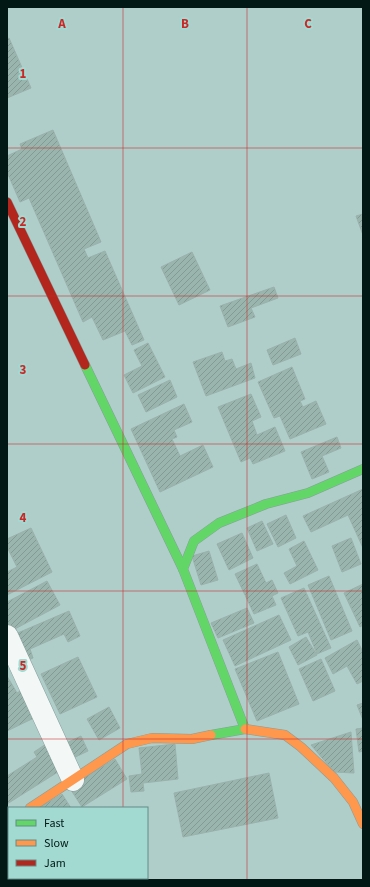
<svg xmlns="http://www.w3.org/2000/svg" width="370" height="887" font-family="'Source Sans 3',sans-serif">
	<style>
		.building { fill: url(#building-hatch); stroke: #9ab1ab }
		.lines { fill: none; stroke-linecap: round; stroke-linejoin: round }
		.street-casing { stroke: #869e9b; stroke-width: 23 }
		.fast-casing { stroke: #869e9b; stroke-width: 10 }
		.slow-casing { stroke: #869e9b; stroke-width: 10 }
		.jam-casing { stroke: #869e9b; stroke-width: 10 }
		.street { stroke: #f3f8f7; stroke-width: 22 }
		.fast { stroke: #63d668; stroke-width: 9 }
		.slow { stroke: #ff974d; stroke-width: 9 }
		.jam { stroke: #b3261e; stroke-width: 9 }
		.grid { fill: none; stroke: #cb2727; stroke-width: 1; stroke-opacity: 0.55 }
		.grid-label { font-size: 13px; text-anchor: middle; font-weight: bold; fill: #cb2727; stroke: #a2dad2; stroke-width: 4; stroke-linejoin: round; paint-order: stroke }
	</style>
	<defs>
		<pattern id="building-hatch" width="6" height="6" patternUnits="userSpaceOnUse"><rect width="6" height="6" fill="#9ab5ae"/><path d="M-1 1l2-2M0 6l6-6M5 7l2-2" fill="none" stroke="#839b95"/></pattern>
	</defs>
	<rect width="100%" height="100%" fill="#afcdc9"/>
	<!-- building -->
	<g class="building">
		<polygon points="9,38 31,88 7,98 7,39"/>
		<polygon points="53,130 101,242 84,249 88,258 105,251 144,340 132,345 125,331 103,340 92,317 83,322 29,198 20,202 7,172 7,156 22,149 20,144"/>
		<polygon points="363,214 363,235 356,216"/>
		<polygon points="192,252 210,290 179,305 161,267"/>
		<polygon points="274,287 278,298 251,308 255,317 228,327 220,306"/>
		<polygon points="295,338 301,354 273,365 267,350"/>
		<polygon points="148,343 165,377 133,393 124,375 142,366 134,350"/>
		<polygon points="222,352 225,361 232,359 236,369 251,363 255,378 206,396 193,362"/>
		<polygon points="292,367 305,399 300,401 303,407 316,401 326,424 290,439 280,416 274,418 258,382"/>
		<polygon points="170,380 177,397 146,412 138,395"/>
		<polygon points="251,394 261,417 252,421 257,435 275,427 285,451 253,464 250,458 241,462 218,407"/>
		<polygon points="184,404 192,422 174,430 177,437 172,439 180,456 203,445 213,467 160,492 131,429"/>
		<polygon points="337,437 341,448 322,456 329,472 312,479 301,452"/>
		<polygon points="363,489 363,548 348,515 311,532 303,516"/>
		<polygon points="286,515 296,538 278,547 267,524"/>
		<polygon points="262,521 273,544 257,551 247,528"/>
		<polygon points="31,528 52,572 7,595 7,572 17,567 7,547 7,539"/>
		<polygon points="242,533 253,558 229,570 217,544"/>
		<polygon points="351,538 361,564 342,572 332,546"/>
		<polygon points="304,541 318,570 290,584 284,573 297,566 289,549"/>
		<polygon points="209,551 218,580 201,585 192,556"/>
		<polygon points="257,564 266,583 272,580 278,593 272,596 276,605 254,614 235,574"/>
		<polygon points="329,576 352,631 331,640 308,585"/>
		<polygon points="47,581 60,605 11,631 7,624 7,602"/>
		<polygon points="363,584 363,625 360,627 344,593"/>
		<polygon points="304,588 331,648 317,654 308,632 298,636 281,598"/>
		<polygon points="247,608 254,623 218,638 211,623"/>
		<polygon points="69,611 80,636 68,642 64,634 30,649 33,658 25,661 13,635"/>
		<polygon points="279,615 291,640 235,666 223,640"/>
		<polygon points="306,637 317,655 298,665 289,647"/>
		<polygon points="357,640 363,652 363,681 357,684 347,666 333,674 325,658"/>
		<polygon points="278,652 299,704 257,721 235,669"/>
		<polygon points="78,657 97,697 60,714 41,674"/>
		<polygon points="321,659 335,691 313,701 299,669"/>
		<polygon points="7,676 17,693 22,690 36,717 7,731"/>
		<polygon points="363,703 363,720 357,705"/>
		<polygon points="109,707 120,728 99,740 87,719"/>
		<polygon points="363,728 363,751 359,752 356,729"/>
		<polygon points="351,732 354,773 334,772 311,745"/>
		<polygon points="81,736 88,751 69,760 62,745"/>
		<polygon points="46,744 61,770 7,804 7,776 37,757 34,752"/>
		<polygon points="175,744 178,779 143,783 144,791 131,792 129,776 142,774 139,748"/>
		<polygon points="115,759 127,779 82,807 69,787"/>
		<polygon points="269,773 278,818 183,837 174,793"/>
		<polygon points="62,794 71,808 39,808"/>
	</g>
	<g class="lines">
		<defs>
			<g id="street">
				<polyline points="7,636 73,780"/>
				<polyline points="7,826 9,824"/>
			</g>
			<g id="fast">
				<polyline points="85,365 183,569"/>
				<polyline points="211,735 245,729 183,569 194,541 219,523 266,504 308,493 363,469"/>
			</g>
			<g id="slow">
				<polyline points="245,729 285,735 301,747 334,778 353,802 363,824"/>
				<polyline points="30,808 127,744 152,738 192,739 211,735"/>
			</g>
			<polyline id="jam" points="7,202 85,365"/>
		</defs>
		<!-- street casing -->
		<use href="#street" class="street-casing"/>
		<!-- fast casing -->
		<use href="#fast" class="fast-casing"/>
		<!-- slow casing -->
		<use href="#slow" class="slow-casing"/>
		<!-- jam casing -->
		<use href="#jam" class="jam-casing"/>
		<!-- street -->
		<use href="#street" class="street"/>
		<!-- fast -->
		<use href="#fast" class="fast"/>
		<!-- slow -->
		<use href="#slow" class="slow"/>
		<!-- jam -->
		<use href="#jam" class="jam"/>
	</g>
	<!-- grid -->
	<path class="grid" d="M 123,7 L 123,808M 247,7 L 247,880M 7,148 L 363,148M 7,296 L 363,296M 7,444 L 363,444M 7,591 L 363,591M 7,739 L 363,739M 123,878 L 123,880"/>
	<g class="grid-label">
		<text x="62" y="28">A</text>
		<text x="185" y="28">B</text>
		<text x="308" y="28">C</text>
		<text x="23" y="78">1</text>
		<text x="23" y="226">2</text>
		<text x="23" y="374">3</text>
		<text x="23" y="522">4</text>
		<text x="23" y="670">5</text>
	</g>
	<!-- border -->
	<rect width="370" height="887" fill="none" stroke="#021815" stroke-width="16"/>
	<!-- legend -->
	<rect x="8" y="807" width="140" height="72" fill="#a2dad2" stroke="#628c86"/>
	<rect x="16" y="820" width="20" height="6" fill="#63d668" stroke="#628c86"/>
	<text x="44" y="827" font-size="12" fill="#021815">Fast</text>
	<rect x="16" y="840" width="20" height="6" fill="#ff974d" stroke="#628c86"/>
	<text x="44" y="847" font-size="12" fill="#021815">Slow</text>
	<rect x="16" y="860" width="20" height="6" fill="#b3261e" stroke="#628c86"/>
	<text x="44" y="867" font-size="12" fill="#021815">Jam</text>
</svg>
